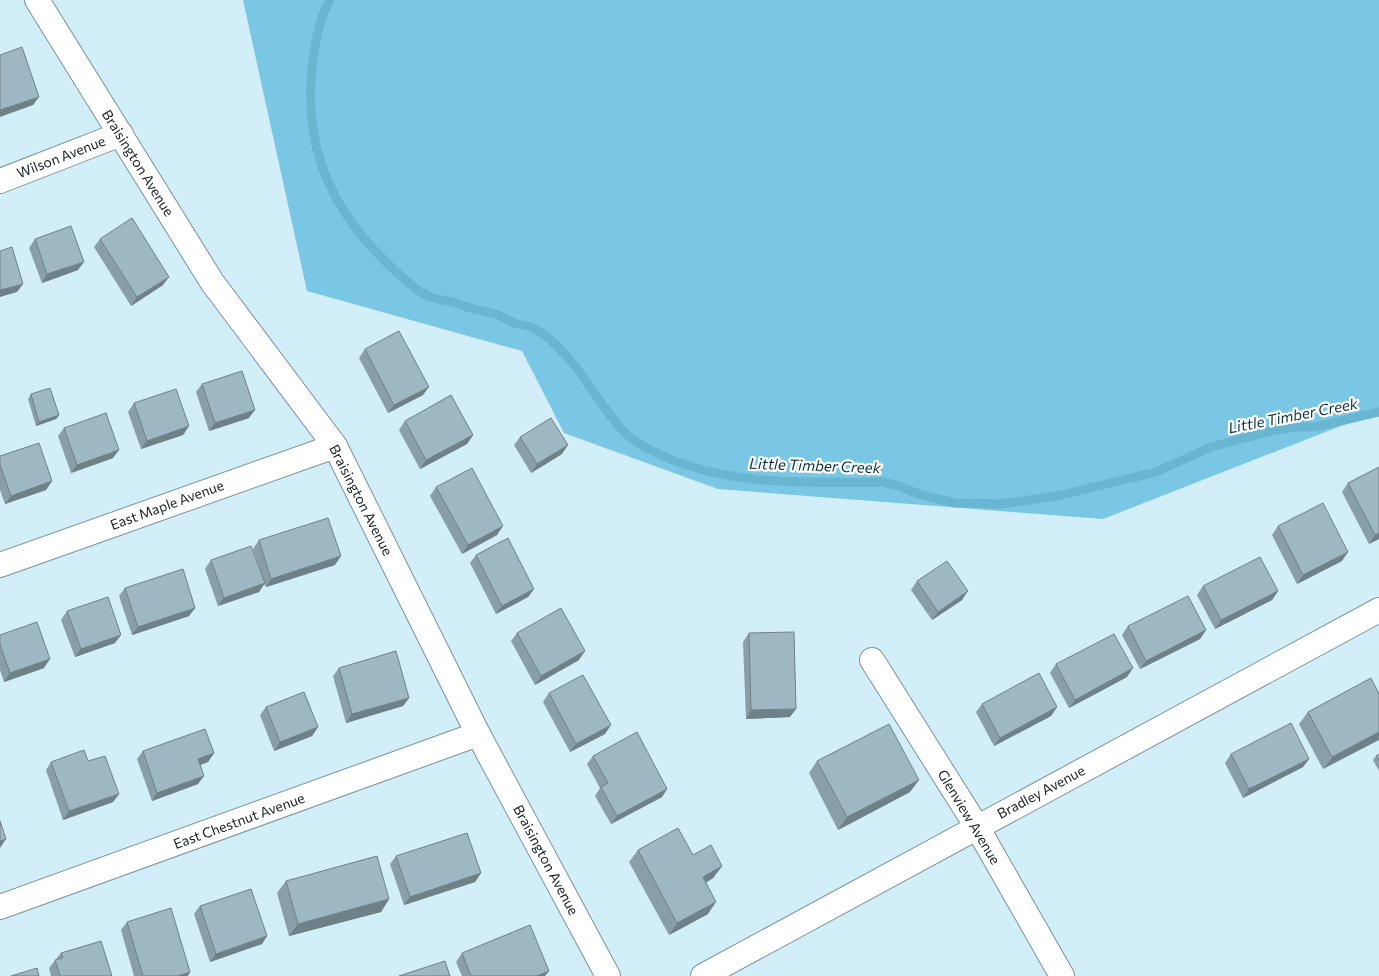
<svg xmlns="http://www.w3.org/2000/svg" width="1379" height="976" font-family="Commissioner,sans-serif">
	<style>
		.forest { fill: #79c7e4 }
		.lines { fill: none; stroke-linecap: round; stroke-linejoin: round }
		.stream { stroke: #69b6d3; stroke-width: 9 }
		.street-casing { stroke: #79939d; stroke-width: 26 }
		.street { stroke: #fff; stroke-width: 24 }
		.wall { fill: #889ea8 }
		.shaded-wall { fill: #6f8188 }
		.building { fill: #9eb8c3; stroke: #6f8188 }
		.labels { text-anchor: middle; stroke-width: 4.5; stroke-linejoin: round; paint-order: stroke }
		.street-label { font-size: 14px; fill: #172125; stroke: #fff }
		.water-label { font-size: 15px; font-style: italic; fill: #0d323f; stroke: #fff }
	</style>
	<rect width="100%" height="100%" fill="#d2eef9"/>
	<!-- forest -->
	<polygon class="forest" points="243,0 1379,0 1379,411 1103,519 718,489 564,433 522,351 307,291"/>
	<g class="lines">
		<!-- stream -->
		<path class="stream" d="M 330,0 C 320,17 317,35 314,53 C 301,134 324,200 382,258 C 396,272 410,286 428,296 C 436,300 445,300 453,302 C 460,304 467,307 474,309 C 481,311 488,312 495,314 C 502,316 508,320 514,323 C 521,325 529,325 535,329 C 572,350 592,395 619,426 C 630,440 646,448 661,455 C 730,487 808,482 882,482 L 899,486 L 921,495 L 956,503 L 1003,504 L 1061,495 L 1156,472 L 1211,447 L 1267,432 L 1295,427 L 1315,427 L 1379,412"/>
		<defs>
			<g id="street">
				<polyline points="37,0 212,282 335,446 478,734 608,976"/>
				<polyline points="0,181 121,134"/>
				<polyline points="0,565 335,446"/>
				<polyline points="872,660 977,827 1062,976"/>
				<polyline points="0,907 478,734"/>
				<polyline points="703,976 1379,610"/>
			</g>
		</defs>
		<!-- street casing -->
		<use href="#street" class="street-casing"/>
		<!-- street -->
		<use href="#street" class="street"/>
	</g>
	<!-- wall -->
	<g class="wall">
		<polygon points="35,239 78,270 42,283 29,248"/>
		<polygon points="100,239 163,285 131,306 94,247"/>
		<polygon points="365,349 423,395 388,413 359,358"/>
		<polygon points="202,384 249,418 209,431 196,392"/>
		<polygon points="31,394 59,415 56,419 36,426 28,399"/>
		<polygon points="134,403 189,426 183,435 141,449 128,412"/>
		<polygon points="405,421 473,435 467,444 420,469 399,430"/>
		<polygon points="64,428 113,458 71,473 58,436"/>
		<polygon points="520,437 562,454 531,473 514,445"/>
		<polygon points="0,456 52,481 46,490 5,504 0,490"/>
		<polygon points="1379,467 1379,539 1369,544 1342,492 1348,483"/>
		<polygon points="436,487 497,535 462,554 430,496"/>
		<polygon points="1278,526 1342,561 1297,584 1272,535"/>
		<polygon points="259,540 335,565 266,587 264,584 259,592 218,606 205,569 211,560 261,572 253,549"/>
		<polygon points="476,555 534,589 528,597 496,614 470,563"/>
		<polygon points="917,581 962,600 932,620 911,590"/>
		<polygon points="1203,586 1278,591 1272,600 1215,629 1197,595"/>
		<polygon points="125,588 195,608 189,616 132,635 119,596"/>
		<polygon points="67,611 115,643 75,657 61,620"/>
		<polygon points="1128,626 1206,630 1200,639 1140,669 1122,635"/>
		<polygon points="517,633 579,660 535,685 511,641"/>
		<polygon points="749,633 790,717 746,719 743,642"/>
		<polygon points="0,635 44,668 4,682 0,670"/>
		<polygon points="1056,664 1127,677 1069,708 1050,673"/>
		<polygon points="339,668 409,698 403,706 346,723 333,676"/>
		<polygon points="549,693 605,734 570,752 543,702"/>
		<polygon points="1379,694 1323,769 1299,724 1308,712"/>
		<polygon points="982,704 1057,707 1051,716 994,746 976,712"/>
		<polygon points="266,707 318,727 312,736 274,751 260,715"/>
		<polygon points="143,751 214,753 208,762 200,765 198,784 152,801 137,759"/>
		<polygon points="1231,754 1309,759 1303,767 1243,798 1225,763"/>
		<polygon points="1379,754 1379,771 1373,760 1376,756"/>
		<polygon points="593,756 667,789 662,797 611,824 595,796 600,788 587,764"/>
		<polygon points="88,761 119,794 113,802 63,820 46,770 51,762"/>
		<polygon points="817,761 910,792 838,830 809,773"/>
		<polygon points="638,850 693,855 722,866 713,878 706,883 708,914 669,935 629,862"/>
		<polygon points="396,856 481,873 475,882 404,905 390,864"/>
		<polygon points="286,881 389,899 381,912 289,936 277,893"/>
		<polygon points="200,906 267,936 262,944 210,962 194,914"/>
		<polygon points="127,922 188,976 134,976 121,930"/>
		<polygon points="61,953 112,976 51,976 49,968"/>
		<polygon points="462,953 545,976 462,976 456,962"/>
	</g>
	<!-- shaded-wall -->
	<g class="shaded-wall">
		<polygon points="39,97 33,105 0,117 0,110"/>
		<polygon points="84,262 78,270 42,283 47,274"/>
		<polygon points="169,277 163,285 131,306 137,297"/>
		<polygon points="23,284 17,292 0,297 0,290"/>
		<polygon points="429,387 423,395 388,413 394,405"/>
		<polygon points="255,410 249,418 209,431 215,423"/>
		<polygon points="59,415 56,419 36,426 39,422"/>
		<polygon points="189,426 183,435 141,449 147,441"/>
		<polygon points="473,435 467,444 420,469 426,460"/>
		<polygon points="568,445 562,454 531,473 537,464"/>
		<polygon points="119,450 113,458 71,473 77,465"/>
		<polygon points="52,481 46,490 5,504 11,496"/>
		<polygon points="503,526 497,535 462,554 468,545"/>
		<polygon points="1379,533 1379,539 1369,544 1375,535"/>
		<polygon points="1348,552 1342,561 1297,584 1303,575"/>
		<polygon points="341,556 335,565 266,587 271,579"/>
		<polygon points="265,583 259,592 218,606 224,598"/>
		<polygon points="534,589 528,597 496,614 502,606"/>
		<polygon points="968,591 962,600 932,620 938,612"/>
		<polygon points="1278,591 1272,600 1215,629 1221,620"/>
		<polygon points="195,608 189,616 132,635 138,627"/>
		<polygon points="1206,630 1200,639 1140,669 1146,661"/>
		<polygon points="121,635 115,643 75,657 81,649"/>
		<polygon points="585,651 579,660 535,685 541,676"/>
		<polygon points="50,659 44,668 4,682 10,673"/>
		<polygon points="1133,668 1127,677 1069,708 1075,700"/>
		<polygon points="409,698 403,706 346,723 352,714"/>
		<polygon points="1057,707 1051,716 994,746 1000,738"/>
		<polygon points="796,709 790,717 746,719 751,710"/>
		<polygon points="611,725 605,734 570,752 576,744"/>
		<polygon points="318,727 312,736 274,751 280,742"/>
		<polygon points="1379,732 1379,740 1323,769 1332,757"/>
		<polygon points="214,753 208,762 192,768 198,759"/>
		<polygon points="1309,759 1303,767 1243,798 1249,789"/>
		<polygon points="204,776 198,784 152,801 157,793"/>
		<polygon points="919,780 910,792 838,830 847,817"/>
		<polygon points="667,789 662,797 611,824 617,816"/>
		<polygon points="119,794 113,802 63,820 69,811"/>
		<polygon points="6,839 0,848 0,841"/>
		<polygon points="722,866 713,878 694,889 703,877"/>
		<polygon points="481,873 475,882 404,905 410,897"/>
		<polygon points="389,899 381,912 289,936 298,924"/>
		<polygon points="716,902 708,914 669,935 677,923"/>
		<polygon points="267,936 262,944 210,962 216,954"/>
		<polygon points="549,971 545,976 537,976"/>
		<polygon points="190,972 188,976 178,976"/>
	</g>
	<!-- building -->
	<g class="building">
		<polygon points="22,47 39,97 0,110 0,55"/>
		<polygon points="132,218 169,277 137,297 100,239"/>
		<polygon points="71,226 84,262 47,274 35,239"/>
		<polygon points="12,247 23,284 0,290 0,251"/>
		<polygon points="399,331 429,387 394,405 365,349"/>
		<polygon points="242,371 255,410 215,423 202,384"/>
		<polygon points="50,388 59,415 39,422 31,394"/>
		<polygon points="176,389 189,426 147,441 134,403"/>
		<polygon points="451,395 473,435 426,460 405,421"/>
		<polygon points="106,413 119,450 77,465 64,428"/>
		<polygon points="551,418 568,445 537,464 520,437"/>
		<polygon points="39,443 52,481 11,496 0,465 0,456"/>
		<polygon points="1379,467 1379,533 1375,535 1348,483"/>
		<polygon points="472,468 503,526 468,545 436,487"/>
		<polygon points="1323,503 1348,552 1303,575 1278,526"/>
		<polygon points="328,518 341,556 271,579 259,540"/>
		<polygon points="508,538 534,589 502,606 476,555"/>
		<polygon points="251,546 265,583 224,598 211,560"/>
		<polygon points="1260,557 1278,591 1221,620 1203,586"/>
		<polygon points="947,561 968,591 938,612 917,581"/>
		<polygon points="183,569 195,608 138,627 125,588"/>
		<polygon points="1188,596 1206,630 1146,661 1128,626"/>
		<polygon points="108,597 121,635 81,649 67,611"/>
		<polygon points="561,608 585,651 541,676 517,633"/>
		<polygon points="37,622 50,659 10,673 0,645 0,635"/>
		<polygon points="794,632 796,709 751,710 749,633"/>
		<polygon points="1114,634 1133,668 1075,700 1056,664"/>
		<polygon points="396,651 409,698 352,714 339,668"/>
		<polygon points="1039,673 1057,707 1000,738 982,704"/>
		<polygon points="583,675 611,725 576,744 549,693"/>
		<polygon points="1371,678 1379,694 1379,732 1332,757 1308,712"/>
		<polygon points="304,692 318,727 280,742 266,707"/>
		<polygon points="1291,723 1309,759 1249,789 1231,754"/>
		<polygon points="889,724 919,780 847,817 817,761"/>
		<polygon points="205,729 214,753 198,759 204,776 157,793 143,751"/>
		<polygon points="637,732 667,789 617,816 601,787 608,783 593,756"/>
		<polygon points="84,750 88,761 105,756 119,794 69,811 51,762"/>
		<polygon points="1379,754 1379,761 1376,756"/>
		<polygon points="0,821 6,839 0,841"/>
		<polygon points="678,828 693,855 711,845 722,866 703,877 716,902 677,923 638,850"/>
		<polygon points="467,833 481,873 410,897 396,856"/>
		<polygon points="377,856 389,899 298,924 286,881"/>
		<polygon points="251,889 267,936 216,954 200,906"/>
		<polygon points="171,908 190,972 178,976 143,976 127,922"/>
		<polygon points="530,925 549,971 537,976 471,976 462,953"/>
		<polygon points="101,941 112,976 60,976 55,960 63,958 61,953"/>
		<polygon points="445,961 450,976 399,976"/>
		<polygon points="37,968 39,976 11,976"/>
	</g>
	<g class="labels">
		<!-- street labels -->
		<g class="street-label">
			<text transform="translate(61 157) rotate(-21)" y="5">Wilson Avenue</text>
			<text transform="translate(138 163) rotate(58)" y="5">Braisington Avenue</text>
			<text transform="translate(361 500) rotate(63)" y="5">Braisington Avenue</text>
			<text transform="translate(167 505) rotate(-20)" y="5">East Maple Avenue</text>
			<text transform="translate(1041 792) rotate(-28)" y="5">Bradley Avenue</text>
			<text transform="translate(969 817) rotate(59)" y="5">Glenview Avenue</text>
			<text transform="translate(239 821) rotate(-20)" y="5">East Chestnut Avenue</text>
			<text transform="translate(546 860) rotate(62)" y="5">Braisington Avenue</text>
		</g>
		<!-- water labels -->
		<g class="water-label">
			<text transform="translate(1293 416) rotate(-11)" y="5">Little Timber Creek</text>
			<text transform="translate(815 466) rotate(2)" y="5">Little Timber Creek</text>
		</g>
	</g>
</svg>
